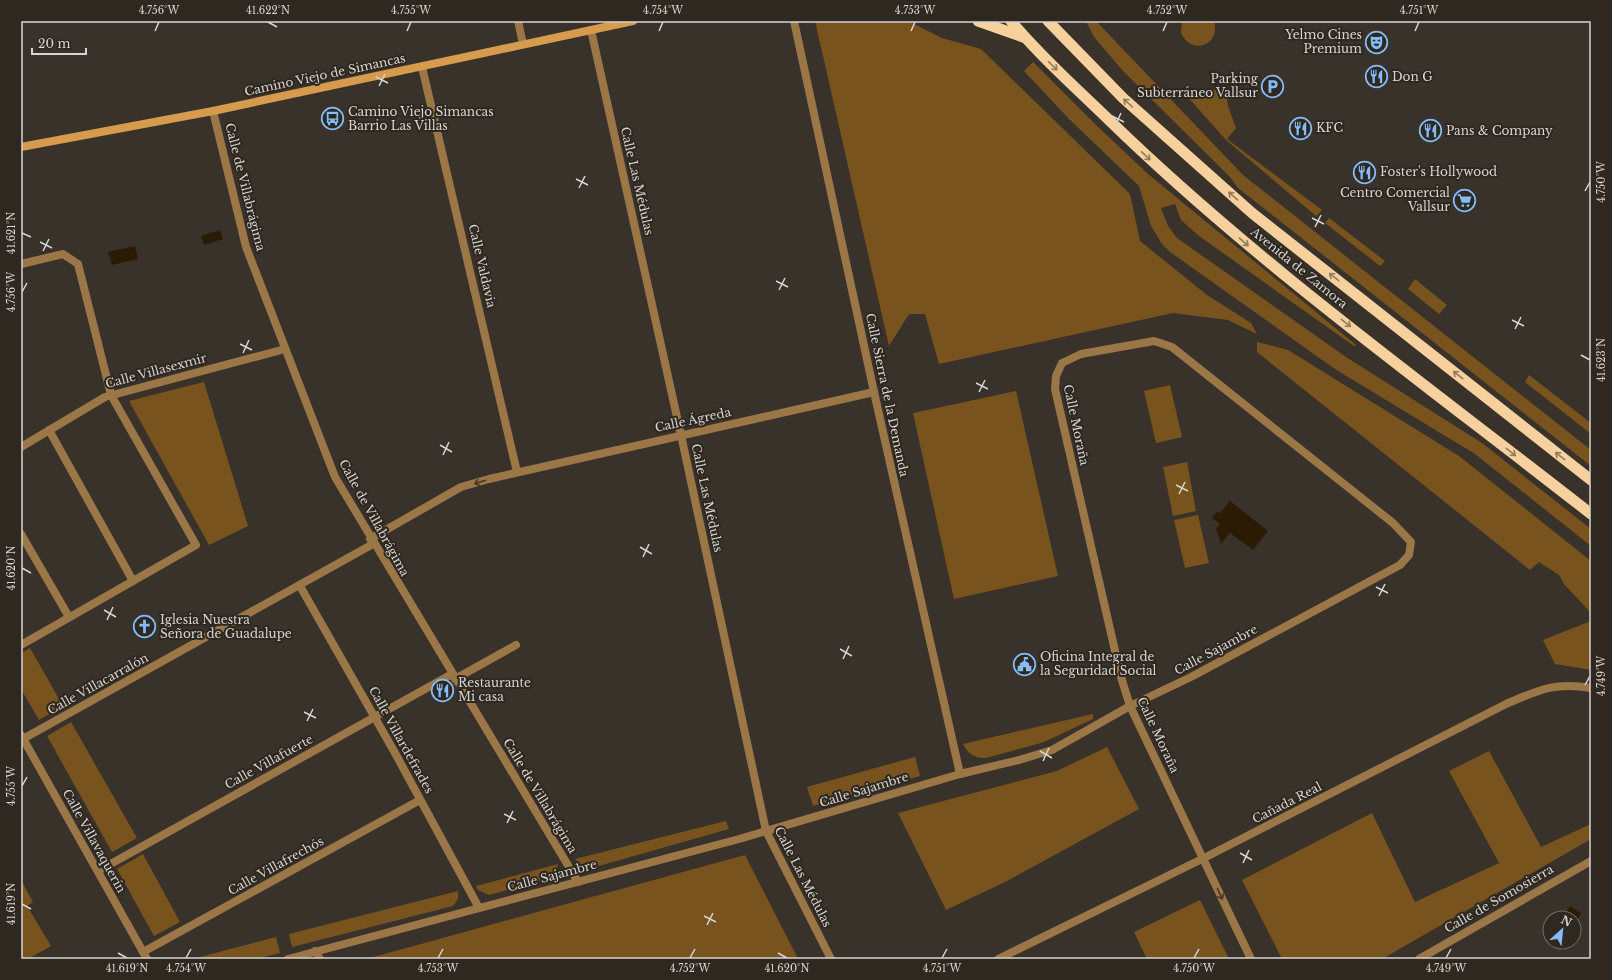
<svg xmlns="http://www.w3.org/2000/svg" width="1612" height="980" font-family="'Libre Baskerville',serif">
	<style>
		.green { fill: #79531e }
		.water { fill: #2c1b04 }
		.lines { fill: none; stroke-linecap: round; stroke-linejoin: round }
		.minor { stroke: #9b7647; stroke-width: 8 }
		.tertiary { stroke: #9b7647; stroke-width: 8 }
		.secondary { stroke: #d69b4c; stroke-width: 8 }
		.trunk { stroke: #f6d09d; stroke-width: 11 }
		.oneway { stroke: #927c5e }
		.oneway2 { stroke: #443828 }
		.ticks { fill: none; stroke: #d8d4cf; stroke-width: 1.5 }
		.labels { text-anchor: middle; stroke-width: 4; stroke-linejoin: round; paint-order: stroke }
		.poi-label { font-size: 12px; fill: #d8d4cf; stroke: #2e2820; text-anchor: start }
		.street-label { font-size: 12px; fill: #d8d4cf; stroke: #2e2820 }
		.neatline { fill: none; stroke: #d8d4cf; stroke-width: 1.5 }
		.ticks-label { font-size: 10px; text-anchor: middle; fill: #d8d4cf }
	</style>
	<rect width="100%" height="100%" fill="#38322a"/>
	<!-- green -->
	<g class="green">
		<polygon points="815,21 908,21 942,38 981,49 1130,194 1140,241 1207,295 1251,323 1257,334 1228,320 1173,313 939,364 925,314 909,314 889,346"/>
		<polygon points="1086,21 1096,21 1243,175 1591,450 1591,466 1238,188 1230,177 1123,71 1094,37"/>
		<path d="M 1182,21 L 1214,21 C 1221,45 1192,56 1181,33 Z"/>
		<polygon points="1033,62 1094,123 1148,174 1356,345 1354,346 1199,236 1181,220 1175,204 1161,208 1168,226 1177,238 1346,357 1482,443 1591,529 1591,546 1475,454 1335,369 1170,252 1162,244 1151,226 1139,186 1069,119 1024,71"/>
		<polygon points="1225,88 1228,106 1236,128 1227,139 1322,210 1316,216 1226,140 1186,95"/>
		<polygon points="1329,218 1385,261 1380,266 1325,223"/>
		<polygon points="1415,279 1447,305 1439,314 1408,289"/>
		<polygon points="1257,342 1288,350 1459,456 1591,561 1591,613 1564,584 1559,575 1539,562 1530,570 1257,352"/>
		<polygon points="1529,375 1591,423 1591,434 1525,382"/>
		<polygon points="204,382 248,526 209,545 129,401"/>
		<polygon points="1170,385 1182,437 1156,443 1144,391"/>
		<polygon points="1016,391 1058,576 954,599 913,413"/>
		<polygon points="1187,462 1196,511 1173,516 1163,467"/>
		<polygon points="1198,515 1209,563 1185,568 1174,520"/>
		<polygon points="1591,621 1591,670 1555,664 1543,640"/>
		<polygon points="30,648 63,706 39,720 21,689 21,653"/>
		<path d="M 1093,714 L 1093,719 L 1044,742 L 986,758 C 975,759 967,753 963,744 Z"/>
		<polygon points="71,722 137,838 112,852 47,736"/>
		<polygon points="1107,747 1139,809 1005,882 946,910 898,813 1057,771"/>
		<polygon points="1489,751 1541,847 1591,824 1591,839 1382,959 1282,959 1242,880 1372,813 1415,902 1499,863 1449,771"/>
		<polygon points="915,757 920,776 813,806 807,787"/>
		<polygon points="726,821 729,829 588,869 580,865 575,859"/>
		<polygon points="143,854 180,922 154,936 117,869"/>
		<polygon points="745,855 798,959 366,959"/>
		<polygon points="558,864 555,874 550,878 489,895 478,890 476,886"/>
		<polygon points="21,880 33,902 27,906 51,946 28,959 21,959"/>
		<polygon points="458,891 458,899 453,906 292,947 289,934"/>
		<polygon points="1200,900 1229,959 1147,959 1134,932"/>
		<polygon points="276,937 280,953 256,959 201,959 200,957"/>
	</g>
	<!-- water -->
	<g class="water">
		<polygon points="220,230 223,239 204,245 201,236"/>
		<polygon points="135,246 138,259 112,265 108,252"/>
		<polygon points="1230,501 1268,531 1253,550 1230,533 1221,544 1216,529 1220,524 1212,518 1217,512 1220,513"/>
		<polygon points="1570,906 1581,913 1574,925 1574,918 1563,918"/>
	</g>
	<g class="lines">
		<!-- minor -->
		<g class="minor">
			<polyline points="518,21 523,44"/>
			<polyline points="794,21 874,392 960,774"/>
			<polyline points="591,30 681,435 766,831 831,959"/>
			<polyline points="422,67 517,472"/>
			<polyline points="213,111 246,247 335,477 578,882"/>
			<polyline points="21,264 63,254 78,264 111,395 196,545 21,645"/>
			<polyline points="49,430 133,581"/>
			<polyline points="21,447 105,397 285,349"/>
			<polyline points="21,534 69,617"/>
			<polyline points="370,539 461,487 489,479 874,392"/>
			<polyline points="300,586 395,753 479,908"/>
			<polyline points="455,679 516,645"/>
			<polyline points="21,735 147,959"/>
			<polyline points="21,740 373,544"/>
			<polyline points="98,871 452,674"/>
			<polyline points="315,951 320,959"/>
			<polyline points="143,952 420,800"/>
			<polyline points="288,959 739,839 960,774 1019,760 1052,750 1130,706 1191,677 1400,565 1409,555 1411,542 1393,523 1172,347 1154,341 1081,354 1062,363 1056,376 1055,389 1121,677 1130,706 1251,959"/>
			<polyline points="1419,959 1591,861"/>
		</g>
		<!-- tertiary -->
		<path class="tertiary" d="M 998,959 L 1202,859 L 1506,704 C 1539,690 1554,682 1591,688"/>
		<!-- secondary -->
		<polyline class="secondary" points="21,147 213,111 633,21"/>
		<!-- trunk -->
		<g class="trunk">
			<polyline points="978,21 1023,37"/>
			<path d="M 1011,21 C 1040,56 1075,87 1108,119 C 1257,264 1428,386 1591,514"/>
			<polyline points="1048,21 1123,98 1252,213 1591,480"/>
		</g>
	</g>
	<!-- one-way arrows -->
	<defs><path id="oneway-shaft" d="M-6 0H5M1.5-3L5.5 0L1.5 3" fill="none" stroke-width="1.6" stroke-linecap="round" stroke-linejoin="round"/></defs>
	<g class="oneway">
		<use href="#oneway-shaft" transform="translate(1053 66) rotate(44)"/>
		<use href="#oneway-shaft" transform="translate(1128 103) rotate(-138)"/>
		<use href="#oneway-shaft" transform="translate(1146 156) rotate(44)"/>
		<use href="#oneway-shaft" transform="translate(1233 196) rotate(-139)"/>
		<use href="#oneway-shaft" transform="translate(1244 242) rotate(41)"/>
		<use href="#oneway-shaft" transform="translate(1334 277) rotate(-142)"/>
		<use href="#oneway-shaft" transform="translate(1346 323) rotate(38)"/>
		<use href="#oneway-shaft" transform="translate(1458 375) rotate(-142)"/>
		<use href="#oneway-shaft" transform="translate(1511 452) rotate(38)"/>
		<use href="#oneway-shaft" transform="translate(1560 456) rotate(-142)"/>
	</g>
	<g class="oneway2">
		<use href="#oneway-shaft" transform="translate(480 482) rotate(163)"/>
		<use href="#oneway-shaft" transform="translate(1220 894) rotate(64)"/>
	</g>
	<!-- ticks -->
	<path class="ticks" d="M 268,22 L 277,27M 155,31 L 159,22M 407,31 L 411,22M 659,31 L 663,22M 911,31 L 915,22M 1163,31 L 1167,22M 1415,31 L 1419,22M 376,77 L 388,83M 379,86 L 385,74M 1112,116 L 1124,122M 1115,126 L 1121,113M 576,179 L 588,185M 579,188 L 585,176M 1585,191 L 1590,182M 1312,218 L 1324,224M 1315,227 L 1321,215M 22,233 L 31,237M 40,242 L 52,248M 43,251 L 49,239M 776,281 L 788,287M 779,290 L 785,278M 22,292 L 27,283M 1512,320 L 1524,326M 1515,329 L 1521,317M 240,344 L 252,350M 243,353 L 249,340M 1581,355 L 1590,360M 976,383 L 988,389M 979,392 L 985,380M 440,445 L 452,452M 443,455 L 449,442M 1176,485 L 1188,491M 1179,494 L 1185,482M 640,547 L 652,554M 643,557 L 649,544M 22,568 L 31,573M 1376,587 L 1388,593M 1379,596 L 1385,584M 104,610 L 116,617M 107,620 L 113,607M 840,649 L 852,656M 843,659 L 849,646M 1585,685 L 1590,676M 304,712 L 316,718M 307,721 L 313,709M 1040,751 L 1052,758M 1043,761 L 1049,748M 22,786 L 27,777M 504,814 L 516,820M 507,823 L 513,811M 1240,853 L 1252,860M 1243,863 L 1249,850M 22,904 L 31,909M 704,916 L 716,922M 707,925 L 713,913M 118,953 L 127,958M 778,953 L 787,958M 186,958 L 191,949M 438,958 L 443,949M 690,958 L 695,949M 942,958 L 947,949M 1194,958 L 1199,949M 1446,958 L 1451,949"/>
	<!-- icons -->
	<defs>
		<symbol id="theatre-ring" viewBox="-11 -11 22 22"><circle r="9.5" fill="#2e2820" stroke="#84bcfb" stroke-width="1.5"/><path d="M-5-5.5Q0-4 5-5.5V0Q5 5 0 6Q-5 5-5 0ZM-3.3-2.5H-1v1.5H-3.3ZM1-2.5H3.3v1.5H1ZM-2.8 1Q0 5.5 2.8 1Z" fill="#84bcfb"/></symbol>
		<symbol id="restaurant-ring" viewBox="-11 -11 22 22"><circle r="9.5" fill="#2e2820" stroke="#84bcfb" stroke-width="1.5"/><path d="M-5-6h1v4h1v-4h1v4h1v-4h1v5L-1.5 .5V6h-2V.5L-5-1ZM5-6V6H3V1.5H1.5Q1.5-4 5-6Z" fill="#84bcfb"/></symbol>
		<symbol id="parking-ring" viewBox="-11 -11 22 22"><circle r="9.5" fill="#2e2820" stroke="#84bcfb" stroke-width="1.5"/><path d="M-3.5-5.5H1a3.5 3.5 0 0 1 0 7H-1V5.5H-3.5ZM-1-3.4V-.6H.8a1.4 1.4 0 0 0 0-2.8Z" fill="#84bcfb"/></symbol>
		<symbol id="bus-ring" viewBox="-11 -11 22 22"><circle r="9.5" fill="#2e2820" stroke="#84bcfb" stroke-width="1.5"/><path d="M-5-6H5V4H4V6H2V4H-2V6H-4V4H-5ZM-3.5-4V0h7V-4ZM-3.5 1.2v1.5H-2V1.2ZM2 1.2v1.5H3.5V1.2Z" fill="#84bcfb"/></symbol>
		<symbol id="supermarket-ring" viewBox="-11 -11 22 22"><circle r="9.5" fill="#2e2820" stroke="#84bcfb" stroke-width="1.5"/><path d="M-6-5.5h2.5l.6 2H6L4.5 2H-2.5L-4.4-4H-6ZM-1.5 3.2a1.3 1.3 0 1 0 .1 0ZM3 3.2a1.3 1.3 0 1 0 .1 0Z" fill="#84bcfb"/></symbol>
		<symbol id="church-ring" viewBox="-11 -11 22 22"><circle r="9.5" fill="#2e2820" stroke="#84bcfb" stroke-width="1.5"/><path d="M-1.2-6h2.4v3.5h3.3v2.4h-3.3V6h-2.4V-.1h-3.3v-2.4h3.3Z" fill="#84bcfb"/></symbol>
		<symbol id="civic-ring" viewBox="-11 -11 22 22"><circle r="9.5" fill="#2e2820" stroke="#84bcfb" stroke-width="1.5"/><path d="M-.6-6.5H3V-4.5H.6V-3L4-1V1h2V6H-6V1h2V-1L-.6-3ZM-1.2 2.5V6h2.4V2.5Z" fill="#84bcfb"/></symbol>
	</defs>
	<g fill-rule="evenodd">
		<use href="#theatre-ring" x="1364" y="30" width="25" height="25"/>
		<use href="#restaurant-ring" x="1364" y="64" width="25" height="25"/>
		<use href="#parking-ring" x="1260" y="74" width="25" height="25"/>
		<use href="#bus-ring" x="320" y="106" width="25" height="25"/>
		<use href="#restaurant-ring" x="1288" y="116" width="25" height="25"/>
		<use href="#restaurant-ring" x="1418" y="118" width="25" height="25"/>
		<use href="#restaurant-ring" x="1352" y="160" width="25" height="25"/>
		<use href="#supermarket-ring" x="1452" y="188" width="25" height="25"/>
		<use href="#church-ring" x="132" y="614" width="25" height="25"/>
		<use href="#civic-ring" x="1012" y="652" width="25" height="25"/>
		<use href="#restaurant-ring" x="430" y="678" width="25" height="25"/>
	</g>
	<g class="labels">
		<!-- poi labels -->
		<g class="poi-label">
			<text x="1362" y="39" text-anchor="end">Yelmo Cines<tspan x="1362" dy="14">Premium</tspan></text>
			<text x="1392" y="81">Don G</text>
			<text x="1258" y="83" text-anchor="end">Parking<tspan x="1258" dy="14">Subterráneo Vallsur</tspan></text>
			<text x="348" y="116">Camino Viejo Simancas<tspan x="348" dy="14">Barrio Las Villas</tspan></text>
			<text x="1316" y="132">KFC</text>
			<text x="1446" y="135">Pans &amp; Company</text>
			<text x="1380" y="176">Foster's Hollywood</text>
			<text x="1450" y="197" text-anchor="end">Centro Comercial<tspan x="1450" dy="14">Vallsur</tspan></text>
			<text x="160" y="624">Iglesia Nuestra<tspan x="160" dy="14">Señora de Guadalupe</tspan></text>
			<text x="1040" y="661">Oficina Integral de<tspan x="1040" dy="14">la Seguridad Social</tspan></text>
			<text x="458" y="687">Restaurante<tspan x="458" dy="14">Mi casa</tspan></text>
		</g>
		<!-- street labels -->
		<g class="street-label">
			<text transform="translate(325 75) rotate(-12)" y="4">Camino Viejo de Simancas</text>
			<text transform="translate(637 181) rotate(77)" y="4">Calle Las Médulas</text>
			<text transform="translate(245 187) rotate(76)" y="4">Calle de Villabrágima</text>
			<text transform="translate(482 266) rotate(77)" y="4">Calle Valdavia</text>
			<text transform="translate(1299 268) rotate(39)" y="4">Avenida de Zamora</text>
			<text transform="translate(156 371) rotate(-15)" y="4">Calle Villasexmir</text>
			<text transform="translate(887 395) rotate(78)" y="4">Calle Sierra de la Demanda</text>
			<text transform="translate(693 420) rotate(-12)" y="4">Calle Ágreda</text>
			<text transform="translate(1076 425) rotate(78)" y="4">Calle Moraña</text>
			<text transform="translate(707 498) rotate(78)" y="4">Calle Las Médulas</text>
			<text transform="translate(374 518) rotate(61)" y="4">Calle de Villabrágima</text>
			<text transform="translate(1216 650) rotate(-28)" y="4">Calle Sajambre</text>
			<text transform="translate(98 684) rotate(-29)" y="4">Calle Villacarralón</text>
			<text transform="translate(1158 735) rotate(65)" y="4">Calle Moraña</text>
			<text transform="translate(401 740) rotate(61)" y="4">Calle Villardefrades</text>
			<text transform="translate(269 762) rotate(-29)" y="4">Calle Villafuerte</text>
			<text transform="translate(864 790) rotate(-17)" y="4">Calle Sajambre</text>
			<text transform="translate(540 796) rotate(59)" y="4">Calle de Villabrágima</text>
			<text transform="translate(1287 803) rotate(-27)" y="4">Cañada Real</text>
			<text transform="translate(94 841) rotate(61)" y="4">Calle Villavaquerín</text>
			<text transform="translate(276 866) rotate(-29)" y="4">Calle Villafrechós</text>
			<text transform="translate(552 876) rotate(-15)" y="4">Calle Sajambre</text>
			<text transform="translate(803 877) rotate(63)" y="4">Calle Las Médulas</text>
			<text transform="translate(1499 899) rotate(-30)" y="4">Calle de Somosierra</text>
		</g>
	</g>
	<!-- border -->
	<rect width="1612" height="980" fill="none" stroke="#2e2820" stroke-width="44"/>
	<!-- north arrow -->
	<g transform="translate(1562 930) rotate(27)"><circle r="19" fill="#2e2820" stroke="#726d66"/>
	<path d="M0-3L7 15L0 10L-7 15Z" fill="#84bcfb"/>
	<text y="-6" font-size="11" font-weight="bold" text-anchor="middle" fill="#d8d4cf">N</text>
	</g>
	<!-- scale -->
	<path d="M32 48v6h54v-6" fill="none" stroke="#d8d4cf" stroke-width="2"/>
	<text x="38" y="48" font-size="12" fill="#d8d4cf" stroke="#2e2820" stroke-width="3" paint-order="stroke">20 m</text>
	<rect x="22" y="22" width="1568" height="936" class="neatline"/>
	<g class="ticks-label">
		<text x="159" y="14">4.756°W</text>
		<text x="268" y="14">41.622°N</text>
		<text x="411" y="14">4.755°W</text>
		<text x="663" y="14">4.754°W</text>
		<text x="915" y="14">4.753°W</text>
		<text x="1167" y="14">4.752°W</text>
		<text x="1419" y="14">4.751°W</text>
		<text transform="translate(1601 182) rotate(-90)" y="4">4.750°W</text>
		<text transform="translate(11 233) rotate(-90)" y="4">41.621°N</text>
		<text transform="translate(11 292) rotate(-90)" y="4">4.756°W</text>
		<text transform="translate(1601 360) rotate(-90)" y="4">41.623°N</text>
		<text transform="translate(11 568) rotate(-90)" y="4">41.620°N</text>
		<text transform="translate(1601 676) rotate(-90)" y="4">4.749°W</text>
		<text transform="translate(11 786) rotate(-90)" y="4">4.755°W</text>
		<text transform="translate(11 904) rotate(-90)" y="4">41.619°N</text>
		<text x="127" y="972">41.619°N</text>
		<text x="186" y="972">4.754°W</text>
		<text x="438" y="972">4.753°W</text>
		<text x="690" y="972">4.752°W</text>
		<text x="787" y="972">41.620°N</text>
		<text x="942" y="972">4.751°W</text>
		<text x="1194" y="972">4.750°W</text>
		<text x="1446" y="972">4.749°W</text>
	</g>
</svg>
